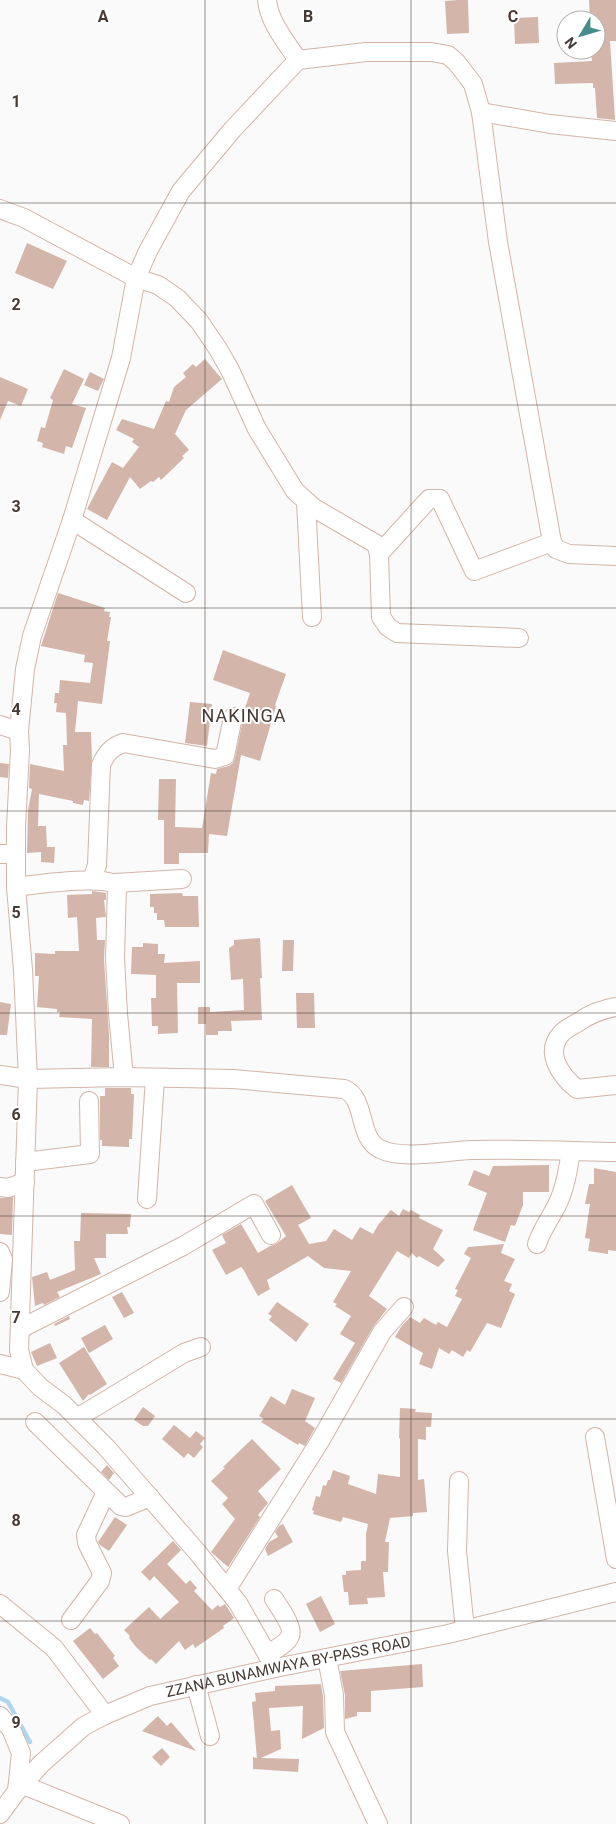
<svg xmlns="http://www.w3.org/2000/svg" width="616" height="1824" font-family="Roboto,sans-serif">
	<style>
		.lines { fill: none; stroke-linecap: round; stroke-linejoin: round }
		.stream { stroke: #b1d6f2; stroke-width: 4.5 }
		.building { fill: #d3b5aa }
		.minor-casing { stroke: #d2b4a9; stroke-width: 20 }
		.minor { stroke: #fff; stroke-width: 18 }
		.grid { fill: none; stroke: #463a35; stroke-width: 1; stroke-opacity: 0.55 }
		.labels { text-anchor: middle; stroke-width: 4; stroke-linejoin: round; paint-order: stroke }
		.street-label { font-size: 15px; fill: #463a35; stroke: #fff }
		.quarter-label { font-size: 18px; letter-spacing: 1px; fill: #463a35; stroke: #fff }
		.grid-label { font-size: 16px; text-anchor: middle; font-weight: bold; fill: #463a35; stroke: #fff; stroke-width: 4; stroke-linejoin: round; paint-order: stroke }
	</style>
	<rect width="100%" height="100%" fill="#fafafa"/>
	<g class="lines">
		<!-- stream -->
		<polyline class="stream" points="0,1698 8,1702 30,1742"/>
	</g>
	<!-- building -->
	<g class="building">
		<polygon points="457,0 468,0 469,33 447,34 445,1"/>
		<polygon points="589,0 616,0 616,41 610,41 615,120 597,118 595,88 593,88 593,83 555,84 554,63 592,61 591,53 596,53 596,20 590,20"/>
		<polygon points="538,17 539,43 515,44 514,18"/>
		<polygon points="27,243 67,261 53,289 15,273"/>
		<polygon points="205,359 222,379 186,410 175,434 189,450 182,456 184,458 161,480 159,477 153,482 151,481 140,489 130,477 107,520 87,509 112,462 123,468 139,447 132,442 134,439 116,430 122,419 154,429 166,401 169,402 174,387 186,377 183,373 193,364 196,367"/>
		<polygon points="64,369 84,379 72,404 86,408 72,448 66,446 64,454 42,447 43,443 37,441 41,427 45,428 53,400 50,398"/>
		<polygon points="90,372 104,379 98,391 84,385"/>
		<polygon points="0,377 28,389 21,406 8,401 0,420"/>
		<polygon points="58,593 105,608 104,611 110,612 109,617 111,617 107,641 110,641 102,704 78,701 75,732 91,732 92,760 89,801 84,800 83,805 73,803 73,801 39,794 38,826 46,826 47,847 55,847 54,863 41,862 41,852 27,853 28,810 32,789 29,788 30,764 64,771 63,745 67,745 66,713 56,712 57,703 54,703 55,693 59,693 60,680 90,683 93,663 84,662 85,655 41,646"/>
		<polygon points="223,650 286,674 275,705 276,706 260,761 241,755 227,836 209,834 208,853 179,853 179,864 164,864 164,820 158,820 159,779 176,779 175,827 202,828 211,773 216,774 217,769 229,766 233,763 235,758 243,719 243,714 250,693 213,680"/>
		<polygon points="190,702 212,704 207,746 185,743"/>
		<polygon points="0,763 9,764 8,778 0,777"/>
		<polygon points="92,891 106,893 106,900 104,900 106,917 96,918 97,940 105,940 104,959 109,1035 109,1067 91,1067 92,1019 59,1017 60,1012 57,1012 57,1009 37,1007 39,976 35,976 35,953 55,954 55,951 79,951 77,917 68,918 67,895 92,894"/>
		<polygon points="182,893 183,896 198,896 199,927 165,927 164,920 157,920 157,913 154,913 154,907 150,907 150,894"/>
		<polygon points="260,938 262,978 260,978 262,1020 231,1021 232,1031 218,1031 218,1035 206,1035 206,1024 198,1024 198,1007 210,1007 210,1012 244,1010 243,979 231,980 229,948 234,945 234,940"/>
		<polygon points="283,940 294,940 293,971 282,971"/>
		<polygon points="143,943 158,944 158,954 165,954 164,963 200,961 200,983 177,983 178,1033 158,1034 158,1026 152,1026 151,998 156,998 156,975 131,974 132,947 143,947"/>
		<polygon points="296,993 314,993 315,1028 297,1028"/>
		<polygon points="0,1002 11,1004 7,1035 0,1035"/>
		<polygon points="105,1088 131,1088 131,1094 134,1094 132,1139 129,1139 129,1147 102,1146 102,1140 100,1140 100,1096 105,1096"/>
		<polygon points="549,1165 549,1192 523,1192 523,1205 515,1226 511,1225 505,1242 473,1230 487,1193 468,1185 474,1170 489,1176 493,1166"/>
		<polygon points="594,1168 616,1172 616,1251 608,1250 608,1254 588,1251 590,1239 585,1238 590,1204 585,1204 589,1184 594,1184"/>
		<polygon points="292,1185 311,1218 298,1225 309,1244 326,1241 334,1229 352,1240 360,1227 373,1234 378,1225 391,1210 399,1216 403,1209 409,1212 411,1210 420,1215 419,1218 443,1230 433,1249 445,1260 438,1267 419,1256 417,1258 412,1253 409,1258 397,1251 369,1296 387,1309 373,1327 341,1383 333,1379 355,1343 340,1334 351,1316 335,1306 337,1304 333,1302 351,1271 324,1268 308,1256 267,1280 270,1289 258,1296 243,1269 241,1267 226,1275 212,1250 226,1243 222,1235 241,1224 258,1253 270,1246 276,1244 286,1236 265,1201"/>
		<polygon points="13,1197 12,1235 0,1234 0,1198"/>
		<polygon points="81,1213 131,1214 130,1227 127,1227 128,1234 106,1234 106,1258 94,1258 101,1274 57,1292 60,1297 44,1305 43,1303 35,1306 32,1277 47,1272 50,1280 75,1270 74,1241 80,1241"/>
		<polygon points="504,1244 501,1253 515,1259 504,1281 512,1284 509,1291 515,1294 501,1328 487,1323 470,1352 467,1350 463,1357 452,1350 449,1354 439,1348 432,1369 419,1364 423,1353 395,1337 401,1327 410,1317 420,1323 424,1318 436,1325 438,1322 447,1327 462,1299 455,1296 458,1290 455,1289 471,1258 464,1254 468,1247"/>
		<polygon points="122,1292 134,1313 124,1318 112,1297"/>
		<polygon points="277,1302 309,1324 296,1342 269,1320 272,1316 268,1314"/>
		<polygon points="69,1316 70,1319 55,1326 54,1324"/>
		<polygon points="105,1325 113,1339 89,1353 81,1338"/>
		<polygon points="50,1343 57,1358 37,1366 31,1352"/>
		<polygon points="84,1347 107,1384 90,1395 89,1394 83,1401 59,1363"/>
		<polygon points="292,1389 315,1398 305,1421 315,1428 305,1446 299,1443 298,1445 261,1422 264,1419 259,1416 271,1396 285,1405"/>
		<polygon points="143,1407 155,1416 148,1426 143,1426 134,1420"/>
		<polygon points="400,1408 416,1409 415,1412 432,1413 431,1427 426,1427 426,1440 418,1439 418,1480 424,1479 427,1512 413,1513 413,1516 390,1518 385,1542 389,1542 388,1572 383,1572 385,1597 367,1598 368,1604 349,1605 348,1592 344,1592 342,1575 346,1575 346,1571 361,1570 361,1561 366,1561 366,1534 368,1524 343,1517 341,1522 313,1514 314,1511 312,1510 316,1496 320,1497 323,1485 326,1486 328,1480 330,1480 333,1470 350,1476 348,1484 376,1494 378,1474 400,1477 400,1438 399,1438"/>
		<polygon points="174,1425 190,1438 196,1431 205,1438 200,1444 203,1447 194,1458 188,1453 184,1458 162,1439"/>
		<polygon points="252,1439 281,1469 258,1491 268,1503 258,1515 260,1517 228,1567 211,1552 235,1519 222,1504 228,1498 211,1481 225,1468 223,1467"/>
		<polygon points="107,1465 114,1473 109,1480 101,1472"/>
		<polygon points="115,1517 127,1525 109,1551 100,1545 98,1542"/>
		<polygon points="283,1524 293,1542 268,1556 265,1549 269,1542 278,1537 275,1532 279,1526"/>
		<polygon points="173,1541 181,1550 167,1564 186,1584 190,1580 197,1588 194,1591 212,1610 218,1605 220,1607 225,1604 234,1618 223,1626 224,1628 195,1648 193,1644 185,1650 179,1641 156,1664 151,1659 150,1660 137,1648 129,1638 130,1636 124,1630 149,1607 160,1619 179,1602 154,1576 150,1581 141,1572"/>
		<polygon points="321,1596 335,1624 320,1632 306,1604"/>
		<polygon points="90,1628 95,1634 97,1633 115,1656 113,1658 119,1666 103,1679 73,1641"/>
		<polygon points="422,1664 423,1687 371,1691 371,1712 357,1712 357,1716 345,1719 345,1695 340,1671"/>
		<polygon points="320,1679 323,1696 324,1728 302,1739 303,1706 269,1708 271,1731 280,1730 281,1749 261,1758 299,1759 298,1772 253,1769 253,1757 257,1758 252,1702 256,1701 255,1693 275,1691 275,1686 321,1684"/>
		<polygon points="158,1716 167,1726 171,1722 196,1751 142,1731"/>
		<polygon points="162,1748 170,1757 161,1766 152,1757"/>
	</g>
	<g class="lines">
		<defs>
			<g id="minor">
				<path d="M 267,0 C 269,22 286,42 298,60"/>
				<polyline points="481,112 550,124 616,131"/>
				<polyline points="0,209 24,218 136,278 158,285 177,298 199,321 218,349 230,370 257,429 295,491 314,508 376,544 379,554 381,617 388,627 397,633 519,638"/>
				<polyline points="306,502 312,617"/>
				<polyline points="72,520 186,593"/>
				<polyline points="379,554 429,499 440,499 474,571 552,542"/>
				<polyline points="0,725 19,731"/>
				<polyline points="0,854 16,854"/>
				<path d="M 92,880 L 97,865 L 101,765 C 106,753 112,747 123,743 L 215,759 L 225,756 L 233,717"/>
				<polyline points="115,883 182,879"/>
				<path d="M 16,887 C 33,885 108,874 117,886 L 115,958 L 118,1014 L 124,1077"/>
				<path d="M 616,1007 C 603,1009 588,1015 577,1023 C 572,1026 565,1029 561,1034 C 544,1053 561,1076 577,1089 L 616,1085"/>
				<path d="M 0,1075 L 28,1079 L 124,1077 L 233,1079 L 344,1089 C 367,1098 357,1138 380,1149 C 401,1160 447,1151 471,1150 C 519,1149 568,1151 616,1152"/>
				<polyline points="25,1162 90,1154 89,1101"/>
				<polyline points="0,1187 8,1188 25,1182"/>
				<polyline points="147,1199 155,1078"/>
				<path d="M 537,1244 C 542,1229 550,1219 557,1205 C 565,1189 568,1170 571,1151"/>
				<polyline points="0,1252 3,1259 0,1292"/>
				<polyline points="20,1329 183,1246 254,1204 271,1235"/>
				<polyline points="0,1364 24,1370"/>
				<polyline points="77,1418 184,1353 201,1347"/>
				<polyline points="35,1422 121,1506 126,1507 150,1497"/>
				<polyline points="595,1437 616,1559"/>
				<polyline points="459,1481 457,1551 465,1630"/>
				<polyline points="227,1589 320,1441 382,1332 404,1307"/>
				<polyline points="0,1604 54,1648 105,1715"/>
				<polyline points="71,1620 100,1581 102,1573 87,1543 86,1535 106,1492"/>
				<path d="M 267,1654 C 274,1650 287,1644 290,1636 C 294,1627 279,1607 274,1599"/>
				<polyline points="327,1658 334,1695 335,1732 378,1824"/>
				<polyline points="275,1668 238,1603 198,1553 106,1447 64,1405 40,1387 24,1370 19,1350 28,1079 23,970 16,887 16,827 20,750 19,731 25,669 32,636 72,520 121,358 136,278 148,251 181,191 233,129 298,60 366,52 431,52 448,55 457,63 473,84 481,112 498,242 552,542 556,549 569,554 616,556"/>
				<polyline points="196,1685 210,1736"/>
				<polyline points="0,1716 11,1729 21,1753 17,1791"/>
				<polyline points="23,1785 120,1824"/>
				<path id="s1" d="M 0,1814 L 17,1791 L 41,1764 L 84,1726 L 105,1715 L 150,1696 L 275,1668 L 448,1634 L 616,1592"/>
			</g>
		</defs>
		<!-- minor casing -->
		<use href="#minor" class="minor-casing"/>
		<!-- minor -->
		<use href="#minor" class="minor"/>
	</g>
	<!-- grid -->
	<path class="grid" d="M 205,0 L 205,1824M 411,0 L 411,1824M 0,203 L 616,203M 0,405 L 616,405M 0,608 L 616,608M 0,811 L 616,811M 0,1013 L 616,1013M 0,1216 L 616,1216M 0,1419 L 616,1419M 0,1621 L 616,1621"/>
	<g class="labels">
		<!-- street labels -->
		<g class="street-label">
			<text dy="5" stroke="none"><textPath href="#s1" startOffset="336">ZZANA BUNAMWAYA BY-PASS ROAD</textPath></text>
		</g>
		<!-- quarter labels -->
		<g class="quarter-label">
			<text x="244" y="722">NAKINGA</text>
		</g>
	</g>
	<g class="grid-label">
		<text x="103" y="22">A</text>
		<text x="308" y="22">B</text>
		<text x="513" y="22">C</text>
		<text x="16" y="107">1</text>
		<text x="16" y="310">2</text>
		<text x="16" y="512">3</text>
		<text x="16" y="715">4</text>
		<text x="16" y="918">5</text>
		<text x="16" y="1120">6</text>
		<text x="16" y="1323">7</text>
		<text x="16" y="1526">8</text>
		<text x="16" y="1728">9</text>
	</g>
	<!-- north arrow -->
	<g transform="translate(581 35) rotate(232)"><circle r="24" fill="#ffffff" stroke="#b5b0ae"/>
	<path d="M0-4L9 19L0 12L-9 19Z" fill="#458d8d"/>
	<text y="-8" font-size="14" font-weight="bold" text-anchor="middle" fill="#463a35">N</text>
	</g>
</svg>
